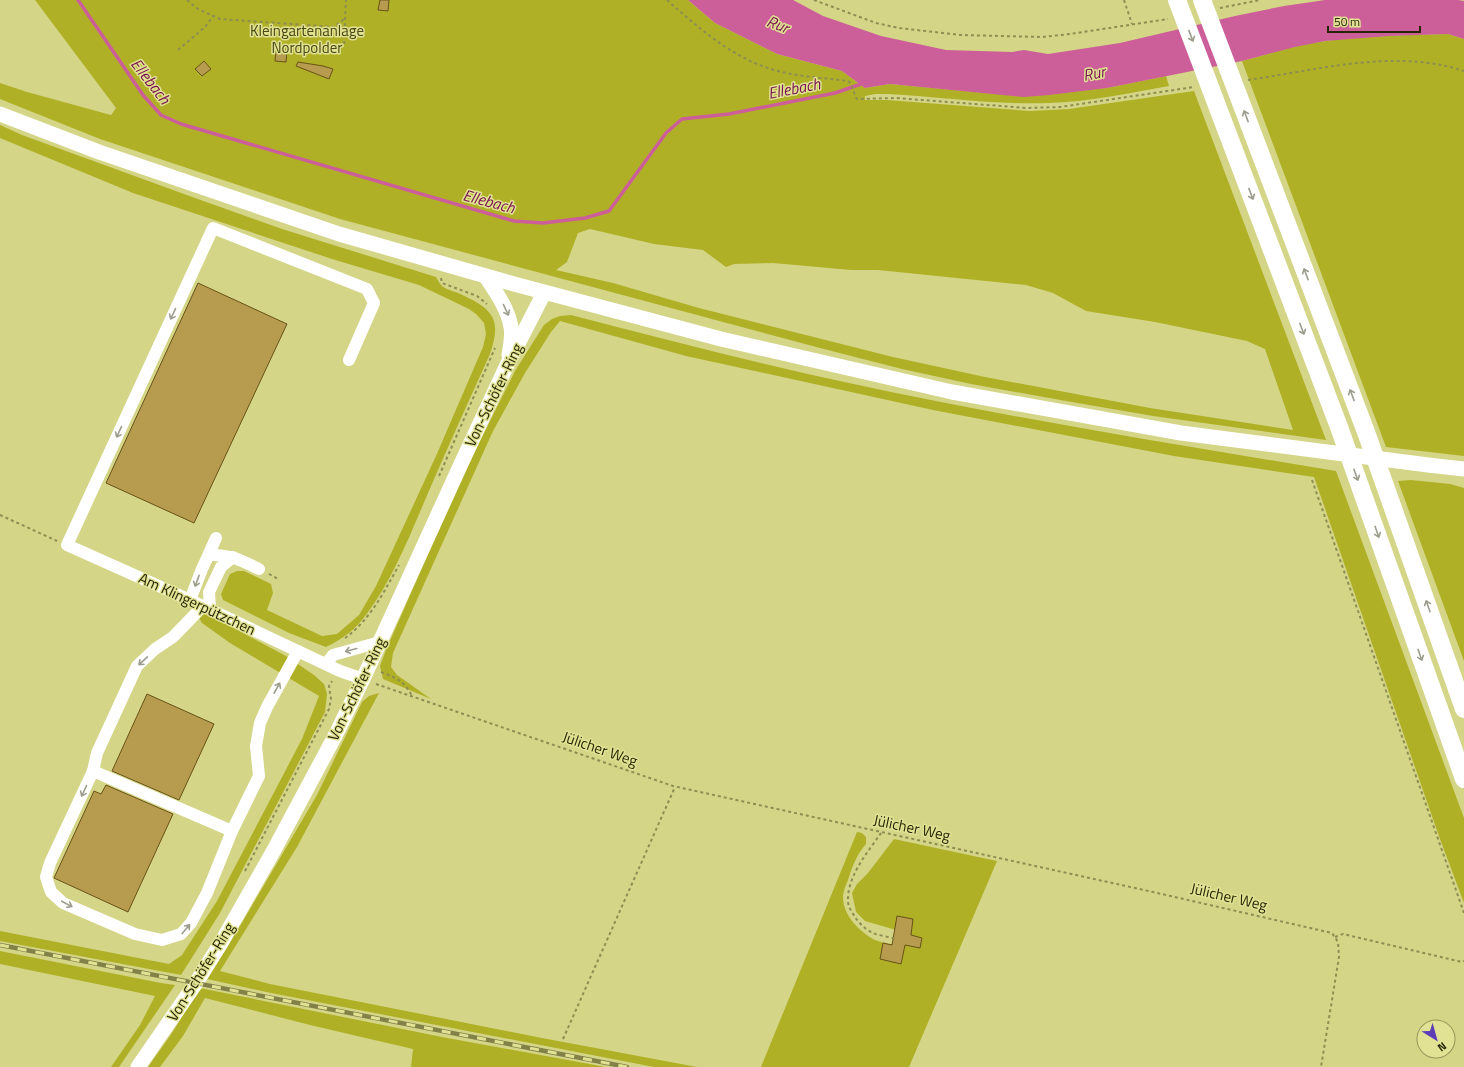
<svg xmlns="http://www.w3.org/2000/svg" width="1464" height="1067" font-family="'Titillium Web',sans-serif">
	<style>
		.green { fill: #b0b026; fill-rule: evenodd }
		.water { fill: #cc5f99 }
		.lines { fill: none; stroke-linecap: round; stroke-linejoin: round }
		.stream { stroke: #cc5f99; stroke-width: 3.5 }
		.building { fill: #b79b4f; stroke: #685317 }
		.path { stroke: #8d8e52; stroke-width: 2; stroke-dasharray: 3 3; stroke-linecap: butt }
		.minor { stroke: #fff; stroke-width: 12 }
		.major { stroke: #fff; stroke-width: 15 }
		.highway { stroke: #fff; stroke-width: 18 }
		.rail-casing { stroke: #818148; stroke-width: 4.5 }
		.rail { stroke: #e1e293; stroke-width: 3; stroke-dasharray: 9; stroke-linecap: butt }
		.oneway { stroke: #9d9d8e }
		.labels { text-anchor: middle; stroke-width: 3; stroke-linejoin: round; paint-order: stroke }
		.park-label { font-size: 15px; fill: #484812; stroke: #e1e293 }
		.street-label { font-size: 15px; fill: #262605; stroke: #e1e293 }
		.water-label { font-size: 16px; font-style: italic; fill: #760f4e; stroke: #e1e293 }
	</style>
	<rect width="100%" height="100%" fill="#d4d586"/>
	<!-- green -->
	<g class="green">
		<path d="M 35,0 L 688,0 L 715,23 L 777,54 L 842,71 L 865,88 L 890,84 L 997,94 L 1107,88 L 1166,76 L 1169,86 C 1129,93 1089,102 1048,103 C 995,105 941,97 888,94 L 875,94 L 865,96 L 865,100 L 887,100 L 1030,111 L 1069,109 L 1194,91 L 1326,440 L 1153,416 L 1066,401 L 971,384 L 902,369 L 820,348 L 340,219 L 100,139 L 0,99 L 0,83 L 27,92 L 111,115 L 116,108 ZM 590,229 L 654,244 L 703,250 L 726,267 L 734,264 L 773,263 L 851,270 L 878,270 L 1026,285 L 1053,293 L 1086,311 L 1155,322 L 1247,341 L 1265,349 L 1293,430 L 1150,408 L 985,377 L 893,357 L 699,308 L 613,283 L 556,270 L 567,262 L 578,233 Z"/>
		<path d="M 1448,34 L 1464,39 L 1464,456 L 1386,447 L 1242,61 C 1270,54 1297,44 1326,41 C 1366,36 1408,35 1448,34 Z"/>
		<path d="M 0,125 L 22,135 L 195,198 L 282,229 L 436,277 C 438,280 439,283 441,285 C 445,289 453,291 458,293 C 491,308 503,317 490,354 C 469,400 448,447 428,493 C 411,533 392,581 366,615 C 356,629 341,640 326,647 L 289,633 L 223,600 L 221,594 L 230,574 L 237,571 L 244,571 L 271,584 L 273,593 L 267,610 L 322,636 L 337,634 L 359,615 L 376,586 L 436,456 L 483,347 L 486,334 L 484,323 L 476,314 L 469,309 L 419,285 L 332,259 L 133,193 L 0,138 Z"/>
		<path d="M 571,315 C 663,339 756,363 849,383 C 1010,418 1173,444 1336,471 L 1464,818 L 1464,903 L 1440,839 L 1314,477 L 1174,456 L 933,410 L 686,356 L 560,321 L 551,332 L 525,373 L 493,431 L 393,653 L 391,667 L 397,675 L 431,699 L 383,679 L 380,666 L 386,650 L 461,479 L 515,371 L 544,325 L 552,319 L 560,316 Z"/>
		<polygon points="1411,480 1450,484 1464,488 1464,661 1398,481"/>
		<polygon points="198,609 286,656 314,675 324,684 327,694 325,712 220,913 181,975 0,941 0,931 169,964 182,955 217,901 302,739 319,696 230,643 202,623 198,616"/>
		<polygon points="379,693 297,847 220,971 270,984 542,1038 697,1067 654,1067 271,993 207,979 243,921 317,795 362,702 369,696"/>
		<path d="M 857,832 L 862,833 L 866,837 L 866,844 C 857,854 852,867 848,880 C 846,885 843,892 843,897 C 843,916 860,932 875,940 C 883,943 891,944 899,946 L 903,932 L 865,921 L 856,912 L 852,893 L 857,884 L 868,873 L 894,839 L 997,861 L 909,1067 L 761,1067 Z"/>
		<polygon points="0,951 161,983 175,985 119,1067 111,1067 140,1025 155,996 0,964"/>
		<polygon points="200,988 442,1037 606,1067 411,1067 413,1049 310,1025 205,998 183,1036 160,1067 148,1067 172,1033"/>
	</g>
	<!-- water -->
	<polygon class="water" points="688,0 793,0 823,16 881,36 946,50 1012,52 1024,50 1048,54 1120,43 1235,16 1284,6 1325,0 1458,0 1464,1 1464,39 1448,34 1389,36 1325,41 1295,47 1242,61 1107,88 1049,95 1024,97 890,84 865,88 842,71 777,54 715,23"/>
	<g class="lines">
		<!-- stream -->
		<polyline class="stream" points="78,0 143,95 161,115 181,124 514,221 543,223 585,218 609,211 666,133 682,119 729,114 835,93 864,83"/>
	</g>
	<!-- building -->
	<g class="building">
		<polygon points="380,0 389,0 388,11 378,10"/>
		<polygon points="276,50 287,50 286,62 275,61"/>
		<polygon points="204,61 211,69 202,76 195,69"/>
		<polygon points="298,62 323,66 333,69 329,79 296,66"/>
		<polygon points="198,283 287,324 194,523 106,483"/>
		<polygon points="147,694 214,724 179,800 112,771"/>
		<polygon points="106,785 173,814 128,912 54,878 94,791 101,794"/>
		<polygon points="897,916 913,919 911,935 922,938 920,948 905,945 901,964 880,959 883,943 892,945"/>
	</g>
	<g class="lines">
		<!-- path -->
		<g class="path">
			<polyline points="187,0 198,9 220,19 334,27 344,19"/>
			<path d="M 667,0 C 701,30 737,62 782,72 C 803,77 826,78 848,81 C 854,86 853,93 857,99 L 896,98 L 1027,108 L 1060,107 L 1194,87"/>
			<polyline points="814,0 876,23 899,28 961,35 1042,37 1070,34 1168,19"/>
			<polyline points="1124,0 1132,24"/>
			<polyline points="1220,8 1260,0"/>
			<polyline points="344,44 346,0"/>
			<polyline points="178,50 205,27 213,16"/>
			<path d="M 1248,80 C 1317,70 1396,48 1464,71"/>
			<polyline points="441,278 442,283 477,296 487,304"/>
			<polyline points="439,476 495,348"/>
			<polyline points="1312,480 1464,913"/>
			<polyline points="0,515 57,541"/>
			<polyline points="269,574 278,579"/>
			<path d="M 345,638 C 370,620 384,592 399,565"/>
			<path d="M 381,672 C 397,678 404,681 412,696"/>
			<polyline points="376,684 673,786 1153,892 1332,933 1338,942 1339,957 1321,1067"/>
			<path d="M 881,833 C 868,852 847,876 848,901 C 848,907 852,912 855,917 C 859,923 866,930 873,933 C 880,936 890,937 897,939"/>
			<polyline points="245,871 329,709 331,699 329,686 332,681"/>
			<polyline points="1335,937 1343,934 1462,962 1464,961"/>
			<polyline points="563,1039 675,787"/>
		</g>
		<!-- minor -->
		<g class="minor">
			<polyline points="349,360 374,303 367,289 213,228 67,545 190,600 340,671 363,679"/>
			<path d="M 209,555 C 229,554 241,560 259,569"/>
			<polyline points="190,600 202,569 216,538"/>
			<polyline points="203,606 173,637 155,649 137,666 97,753 93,771 50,863 46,877 51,892 63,903 135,934 162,940 181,934 191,923 207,893 232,831 259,776 256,746 260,723 267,707 298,651"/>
			<polyline points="210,609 209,592 221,567 233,557"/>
			<polyline points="326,664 333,655 380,642"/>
			<polyline points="93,771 232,831"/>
		</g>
		<!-- major -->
		<g class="major">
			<polyline points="0,114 99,152 339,234 514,284 721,339 952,392 1181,433 1428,465 1464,469"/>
			<path d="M 486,277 C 496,292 508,309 511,327 C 513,336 510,347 509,355"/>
			<polyline points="138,1067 196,983 221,943 274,850 335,736 363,679 461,464 508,363 544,293"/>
		</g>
		<!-- highway -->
		<g class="highway">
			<polyline points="1177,0 1339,427 1464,779"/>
			<polyline points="1202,0 1366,432 1464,709"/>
		</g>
		<defs>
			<polyline id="rail" points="0,945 627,1067"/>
		</defs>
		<!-- rail casing -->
		<use href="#rail" class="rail-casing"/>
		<!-- rail -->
		<use href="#rail" class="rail"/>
	</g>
	<!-- one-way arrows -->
	<defs><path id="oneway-shaft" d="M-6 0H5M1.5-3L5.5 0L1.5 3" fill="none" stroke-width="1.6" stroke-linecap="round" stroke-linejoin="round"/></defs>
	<g class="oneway">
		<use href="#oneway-shaft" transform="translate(1191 36) rotate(69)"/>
		<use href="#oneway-shaft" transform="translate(1246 116) rotate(-111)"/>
		<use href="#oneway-shaft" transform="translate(1251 194) rotate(69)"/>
		<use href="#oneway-shaft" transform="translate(1306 274) rotate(-111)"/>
		<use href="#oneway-shaft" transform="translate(506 310) rotate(65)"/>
		<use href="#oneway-shaft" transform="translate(173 314) rotate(115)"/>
		<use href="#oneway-shaft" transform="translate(1302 329) rotate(69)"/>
		<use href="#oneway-shaft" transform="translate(1352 395) rotate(-111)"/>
		<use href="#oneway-shaft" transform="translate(119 432) rotate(115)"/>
		<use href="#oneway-shaft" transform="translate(1356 475) rotate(70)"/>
		<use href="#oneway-shaft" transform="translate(1377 532) rotate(71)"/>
		<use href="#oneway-shaft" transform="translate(197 581) rotate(110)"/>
		<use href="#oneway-shaft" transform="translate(1428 606) rotate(-109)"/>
		<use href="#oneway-shaft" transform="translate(351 650) rotate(165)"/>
		<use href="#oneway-shaft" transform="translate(1420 655) rotate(71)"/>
		<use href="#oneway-shaft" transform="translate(143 661) rotate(137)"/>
		<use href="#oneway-shaft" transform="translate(277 688) rotate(-61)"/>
		<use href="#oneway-shaft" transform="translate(84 791) rotate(115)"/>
		<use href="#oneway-shaft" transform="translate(67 904) rotate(28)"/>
		<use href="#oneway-shaft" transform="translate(186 929) rotate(-50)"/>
	</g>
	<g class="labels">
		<!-- park labels -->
		<g class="park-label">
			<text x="307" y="36">Kleingartenanlage<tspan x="307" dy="17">Nordpolder</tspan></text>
		</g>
		<!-- street labels -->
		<g class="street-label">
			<text transform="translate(494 395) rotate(-64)" y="5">Von-Schöfer-Ring</text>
			<text transform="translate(197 604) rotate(25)" y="5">Am Klingerpützchen</text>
			<text transform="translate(357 689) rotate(-64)" y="5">Von-Schöfer-Ring</text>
			<text transform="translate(600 749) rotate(19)" y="5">Jülicher Weg</text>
			<text transform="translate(912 828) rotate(12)" y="5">Jülicher Weg</text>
			<text transform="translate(1229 897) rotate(13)" y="5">Jülicher Weg</text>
			<text transform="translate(201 972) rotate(-58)" y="5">Von-Schöfer-Ring</text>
		</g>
		<!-- water labels -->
		<g class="water-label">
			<text transform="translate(778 24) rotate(22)" y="6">Rur</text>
			<text transform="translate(1094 73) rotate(-11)" y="6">Rur</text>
			<text transform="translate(151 81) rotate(52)" y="6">Ellebach</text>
			<text transform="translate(794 88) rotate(-11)" y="6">Ellebach</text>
			<text transform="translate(489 201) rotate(15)" y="6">Ellebach</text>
		</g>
	</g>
	<!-- north arrow -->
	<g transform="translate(1436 1039) rotate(143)"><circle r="19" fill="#e1e293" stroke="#96975a"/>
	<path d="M0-3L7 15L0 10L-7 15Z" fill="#5d3eb7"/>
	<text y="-6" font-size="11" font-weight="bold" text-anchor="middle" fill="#262605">N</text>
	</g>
	<!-- scale -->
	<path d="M1328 26v6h92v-6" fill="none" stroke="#262605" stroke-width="2"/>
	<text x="1334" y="26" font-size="12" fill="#262605" stroke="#e1e293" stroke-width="3" paint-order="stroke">50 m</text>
</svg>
